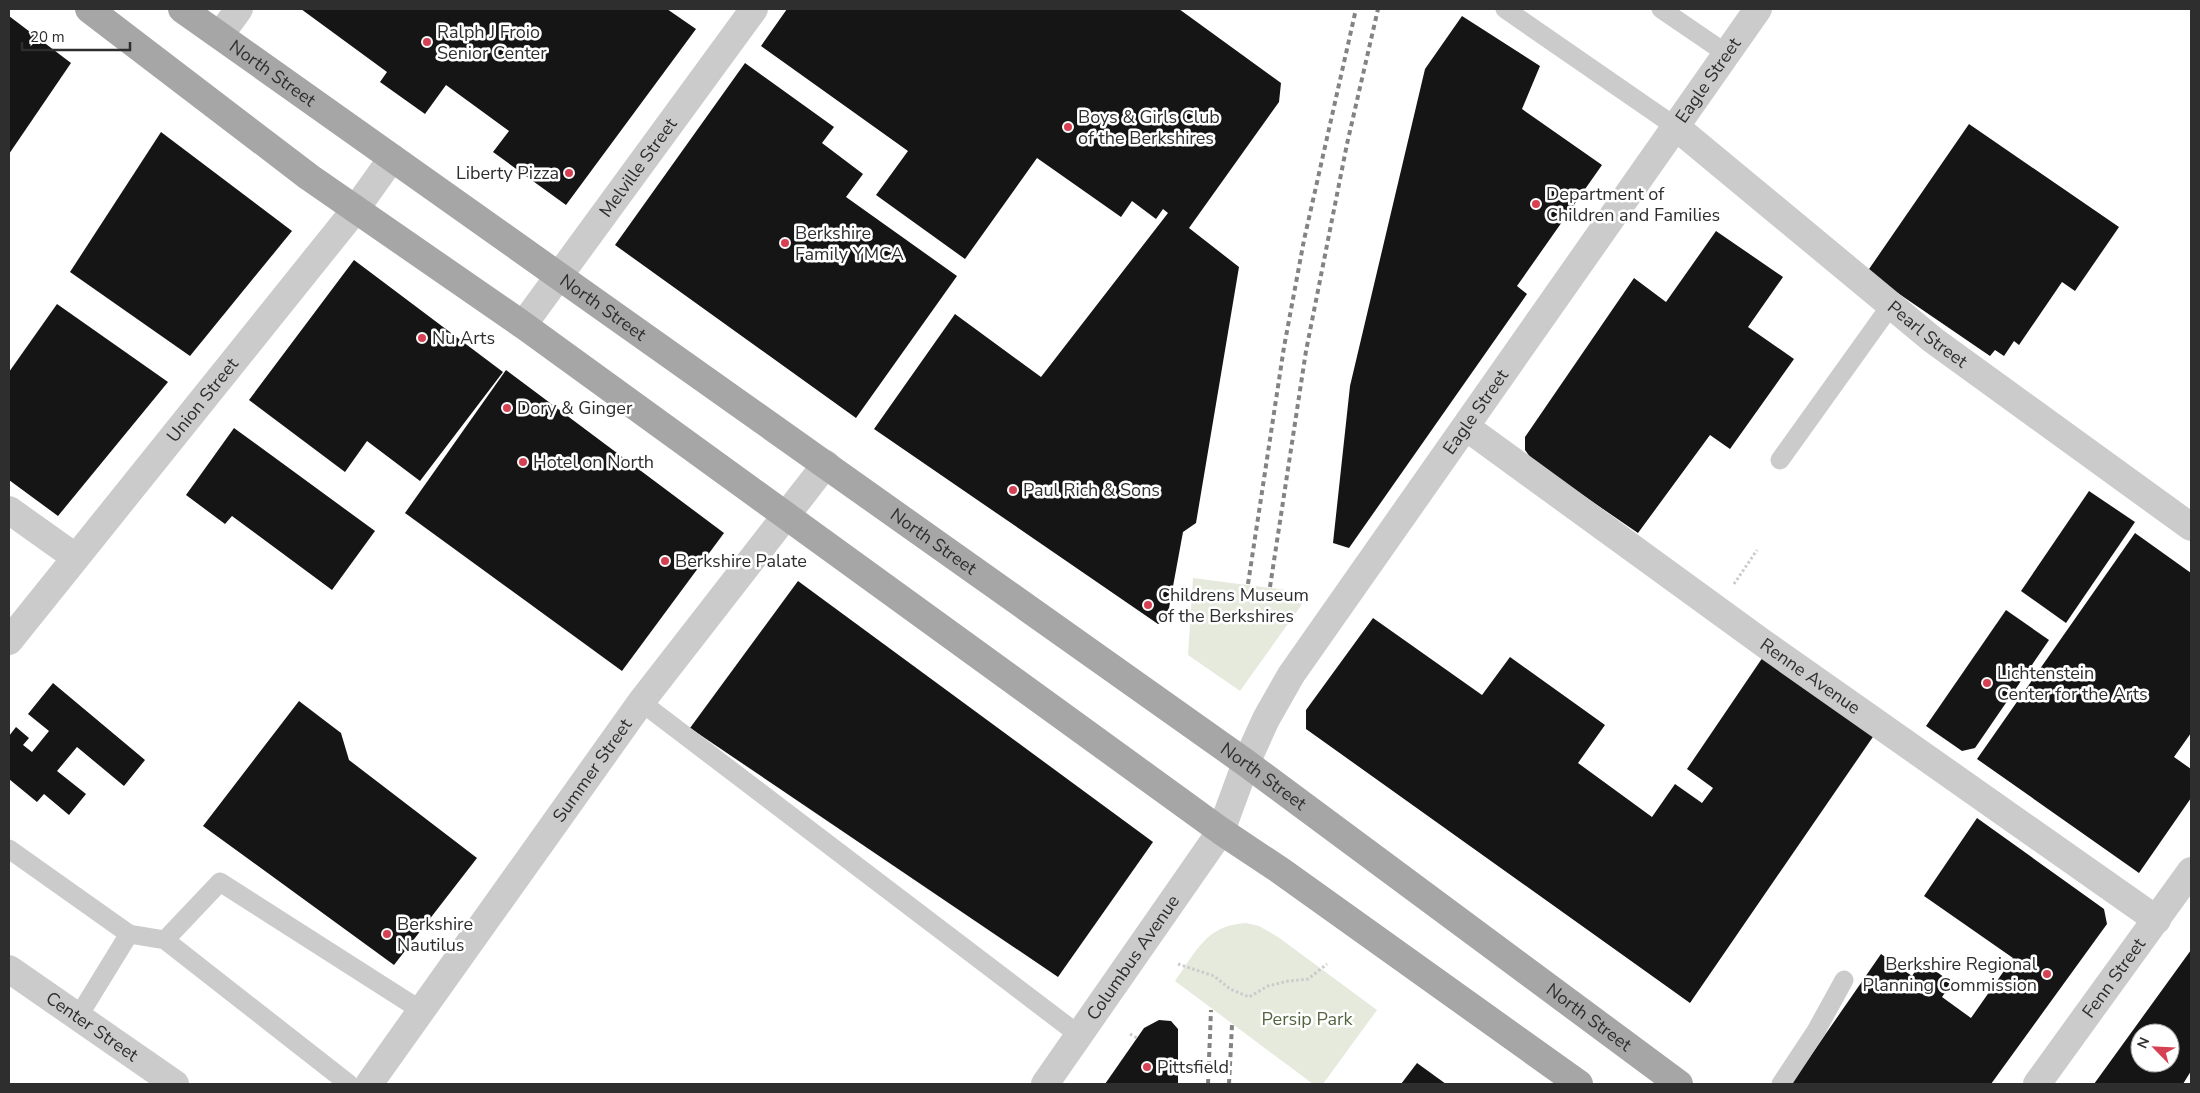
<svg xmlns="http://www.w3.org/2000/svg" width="2200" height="1093" font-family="'Nunito Sans',sans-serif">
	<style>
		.green { fill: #e5eadd }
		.building { fill: #151515; fill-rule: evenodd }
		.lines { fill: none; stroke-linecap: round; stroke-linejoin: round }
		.path { stroke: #cbcbcb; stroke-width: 3; stroke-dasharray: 2.5 2.5; stroke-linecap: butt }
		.service { stroke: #cbcbcb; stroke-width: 19 }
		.minor { stroke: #cbcbcb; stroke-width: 28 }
		.tertiary { stroke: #cbcbcb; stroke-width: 28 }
		.primary { stroke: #a6a6a6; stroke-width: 28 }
		.rail { stroke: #838383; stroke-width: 4; stroke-dasharray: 5 4; stroke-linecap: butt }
		.poi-dot { fill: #d54053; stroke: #fff; stroke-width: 2 }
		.labels { text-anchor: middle; stroke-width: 5; stroke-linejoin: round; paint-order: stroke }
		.poi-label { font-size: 18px; fill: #2e2e2e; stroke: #fff; text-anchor: start }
		.street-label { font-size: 18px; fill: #2e2e2e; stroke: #fff }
		.park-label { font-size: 18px; fill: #53653f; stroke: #fff }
	</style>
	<rect width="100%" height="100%" fill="#fff"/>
	<!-- green -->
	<g class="green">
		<polygon points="1193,578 1310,593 1240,691 1188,655"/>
		<path d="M 1246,923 L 1259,926 L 1278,937 L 1377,1010 L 1323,1084 L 1313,1084 L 1175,981 C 1196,952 1206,925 1246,923 Z"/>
	</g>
	<!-- building -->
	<g class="building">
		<polygon points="301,9 667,9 696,29 566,205 493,152 509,131 446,85 425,114 380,82 387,72"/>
		<polygon points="787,9 1179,9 1281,83 1279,102 1189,228 1239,267 1196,523 1183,532 1167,619 1158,624 874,429 955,314 1041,377 1168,213 1163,209 1156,219 1132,201 1121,217 1037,158 965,259 876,195 908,151 761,46"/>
		<polygon points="9,16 71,63 9,154"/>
		<polygon points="1462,16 1540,66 1522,109 1602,165 1517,286 1527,294 1349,548 1333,543 1350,386 1425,69"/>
		<polygon points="745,63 834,127 822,143 863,174 846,197 957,276 856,418 615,245"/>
		<polygon points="1969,124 2119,227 2075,291 2062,282 2019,345 2014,341 2004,356 1995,350 1990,356 1867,272"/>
		<polygon points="161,132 292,231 190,356 70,272"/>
		<polygon points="1716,231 1783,277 1748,327 1794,359 1730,449 1710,435 1638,533 1533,461 1525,450 1525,437 1634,278 1666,302"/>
		<polygon points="354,260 503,372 420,481 367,441 345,472 249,400"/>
		<polygon points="57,304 168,382 58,516 9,480 9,372"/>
		<polygon points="506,370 724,533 622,671 405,513"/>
		<polygon points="234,428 375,531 332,590 232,516 225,524 186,495"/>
		<polygon points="2089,491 2135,522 2066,623 2021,591"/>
		<polygon points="2135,533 2191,573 2191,733 2174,757 2191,769 2191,798 2139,873 1977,759"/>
		<polygon points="798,581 1153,842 1058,977 690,728"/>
		<polygon points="2006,610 2049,640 1975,748 1962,751 1926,726"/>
		<polygon points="1373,618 1482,695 1510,657 1605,725 1578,763 1652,817 1675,784 1702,803 1713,788 1687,769 1765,654 1877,731 1690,1003 1306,729 1306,710"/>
		<polygon points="53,683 145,760 124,786 77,747 57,771 86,794 69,815 44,794 37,802 9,779 9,736 16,727 29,738 23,745 32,752 49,731 28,714"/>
		<polygon points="299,701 341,733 349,760 477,858 394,965 203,826"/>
		<polygon points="1977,818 2104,909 2107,924 1991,1084 1791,1084 1881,954 1912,976 1922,961 1952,983 1942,997 1971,1018 2013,958 1924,896"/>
		<path d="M 2191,950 L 2191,1071 L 2183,1084 L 2094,1084 ZM 2140,1033 L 2170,1033 L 2170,1063 L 2140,1063 Z"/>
		<polygon points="1159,1020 1171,1021 1178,1029 1178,1084 1105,1084 1144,1028"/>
		<polygon points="1417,1063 1446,1084 1401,1084"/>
	</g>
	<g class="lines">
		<!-- path -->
		<g class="path">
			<polyline points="1734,584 1757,550"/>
			<polyline points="1178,964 1214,976 1230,989 1249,997 1268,986 1288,981 1308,979 1327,964"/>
			<polyline points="1130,1034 1137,1038"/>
		</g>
		<!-- service -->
		<g class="service">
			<polyline points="1505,9 1676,127"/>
			<polyline points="1661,9 1727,54"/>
			<polyline points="1780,460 1891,305"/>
			<polyline points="641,702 1079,1035"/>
			<polyline points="9,849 129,934 78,1017"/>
			<polyline points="129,934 165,940 349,1084"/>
			<polyline points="165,940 220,882 422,1011"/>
			<polyline points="1781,1084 1816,1031 1844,980"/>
		</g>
		<!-- minor -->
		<g class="minor">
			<polyline points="220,35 239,9"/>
			<path id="s1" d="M 1676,127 L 1933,340 L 2191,527"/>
			<path id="s2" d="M 523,325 L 754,9"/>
			<path id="s3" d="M 1466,427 L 1763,643 L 2157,920"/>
			<polyline points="9,510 75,557"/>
			<path id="s4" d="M 9,641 L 355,210 L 392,158"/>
			<path id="s5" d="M 9,969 L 175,1084"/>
			<path id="s6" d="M 369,1084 L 641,702 L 826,464"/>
		</g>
		<!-- tertiary -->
		<g class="tertiary">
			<path id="s7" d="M 1045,1084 L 1221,831 L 1246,763 L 1266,719 L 1291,675 L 1758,9"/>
			<path id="s8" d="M 2037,1084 L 2191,871"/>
		</g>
		<!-- primary -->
		<g class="primary">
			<polyline points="89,9 309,177 523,325 1221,831 1281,871 1579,1084"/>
			<path id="s9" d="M 182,9 L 1246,763 L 1679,1084"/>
		</g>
		<!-- rail -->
		<g class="rail">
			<polyline points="1248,584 1284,347 1304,240 1356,9"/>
			<polyline points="1270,587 1306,351 1347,144 1378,9"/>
			<polyline points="1208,1084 1211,1010"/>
			<polyline points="1229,1084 1232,1025"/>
		</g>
	</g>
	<!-- markers -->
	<g class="poi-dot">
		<circle cx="427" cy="42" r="5"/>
		<circle cx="1068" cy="127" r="5"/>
		<circle cx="569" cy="173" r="5"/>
		<circle cx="1536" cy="204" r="5"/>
		<circle cx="785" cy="243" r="5"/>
		<circle cx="422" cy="338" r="5"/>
		<circle cx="507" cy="408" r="5"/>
		<circle cx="523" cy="462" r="5"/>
		<circle cx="1013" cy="490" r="5"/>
		<circle cx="665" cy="561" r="5"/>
		<circle cx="1148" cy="605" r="5"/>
		<circle cx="1987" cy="683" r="5"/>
		<circle cx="387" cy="934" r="5"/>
		<circle cx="2047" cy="974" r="5"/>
		<circle cx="1147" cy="1067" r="5"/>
	</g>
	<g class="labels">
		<!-- poi labels -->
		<g class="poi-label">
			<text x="437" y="38">Ralph J Froio<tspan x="437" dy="21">Senior Center</tspan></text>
			<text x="1078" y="123">Boys &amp; Girls Club<tspan x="1078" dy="21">of the Berkshires</tspan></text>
			<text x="559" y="179" text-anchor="end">Liberty Pizza</text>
			<text x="1546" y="200">Department of<tspan x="1546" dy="21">Children and Families</tspan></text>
			<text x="795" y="239">Berkshire<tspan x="795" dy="21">Family YMCA</tspan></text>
			<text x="432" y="344">Nu Arts</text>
			<text x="517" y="414">Dory &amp; Ginger</text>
			<text x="533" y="468">Hotel on North</text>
			<text x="1023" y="496">Paul Rich &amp; Sons</text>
			<text x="675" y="567">Berkshire Palate</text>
			<text x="1158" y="601">Childrens Museum<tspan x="1158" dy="21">of the Berkshires</tspan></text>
			<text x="1997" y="679">Lichtenstein<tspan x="1997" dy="21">Center for the Arts</tspan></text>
			<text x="397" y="930">Berkshire<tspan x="397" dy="21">Nautilus</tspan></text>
			<text x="2037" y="970" text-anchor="end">Berkshire Regional<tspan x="2037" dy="21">Planning Commission</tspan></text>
			<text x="1157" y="1073">Pittsfield</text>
		</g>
		<!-- street labels -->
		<g class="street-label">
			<text dy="6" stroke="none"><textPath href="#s9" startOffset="111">North Street</textPath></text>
			<text dy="6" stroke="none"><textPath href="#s7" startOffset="1206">Eagle Street</textPath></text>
			<text dy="6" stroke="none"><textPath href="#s2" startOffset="195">Melville Street</textPath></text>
			<text dy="6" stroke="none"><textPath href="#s9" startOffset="516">North Street</textPath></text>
			<text dy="6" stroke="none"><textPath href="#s1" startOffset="326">Pearl Street</textPath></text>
			<text dy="6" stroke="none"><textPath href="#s4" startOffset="309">Union Street</textPath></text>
			<text dy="6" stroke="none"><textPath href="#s7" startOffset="801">Eagle Street</textPath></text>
			<text dy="6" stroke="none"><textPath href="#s9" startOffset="921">North Street</textPath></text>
			<text dy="6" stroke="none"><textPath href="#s3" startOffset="425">Renne Avenue</textPath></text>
			<text dy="6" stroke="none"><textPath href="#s6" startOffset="385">Summer Street</textPath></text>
			<text dy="6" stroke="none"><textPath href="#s9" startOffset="1326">North Street</textPath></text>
			<text dy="6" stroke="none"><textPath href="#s7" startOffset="154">Columbus Avenue</textPath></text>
			<text dy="6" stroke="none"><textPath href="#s8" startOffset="131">Fenn Street</textPath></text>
			<text dy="6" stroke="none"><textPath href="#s9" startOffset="1731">North Street</textPath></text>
			<text dy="6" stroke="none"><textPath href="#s5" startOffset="101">Center Street</textPath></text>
		</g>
		<!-- park labels -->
		<g class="park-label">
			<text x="1307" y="1025">Persip Park</text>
		</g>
	</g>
	<!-- border -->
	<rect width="2200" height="1093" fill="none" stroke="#2e2e2e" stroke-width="20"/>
	<!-- north arrow -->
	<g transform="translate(2155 1048) rotate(294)"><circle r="24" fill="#ffffff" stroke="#ababab"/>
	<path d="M0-4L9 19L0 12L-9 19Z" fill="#d54053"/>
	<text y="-8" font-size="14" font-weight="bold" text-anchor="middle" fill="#2e2e2e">N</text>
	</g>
	<!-- scale -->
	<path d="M22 42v8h108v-8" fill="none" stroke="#2e2e2e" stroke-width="2.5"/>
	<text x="30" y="42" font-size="15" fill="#2e2e2e" stroke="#ffffff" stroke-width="4" paint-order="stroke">20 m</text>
</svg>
